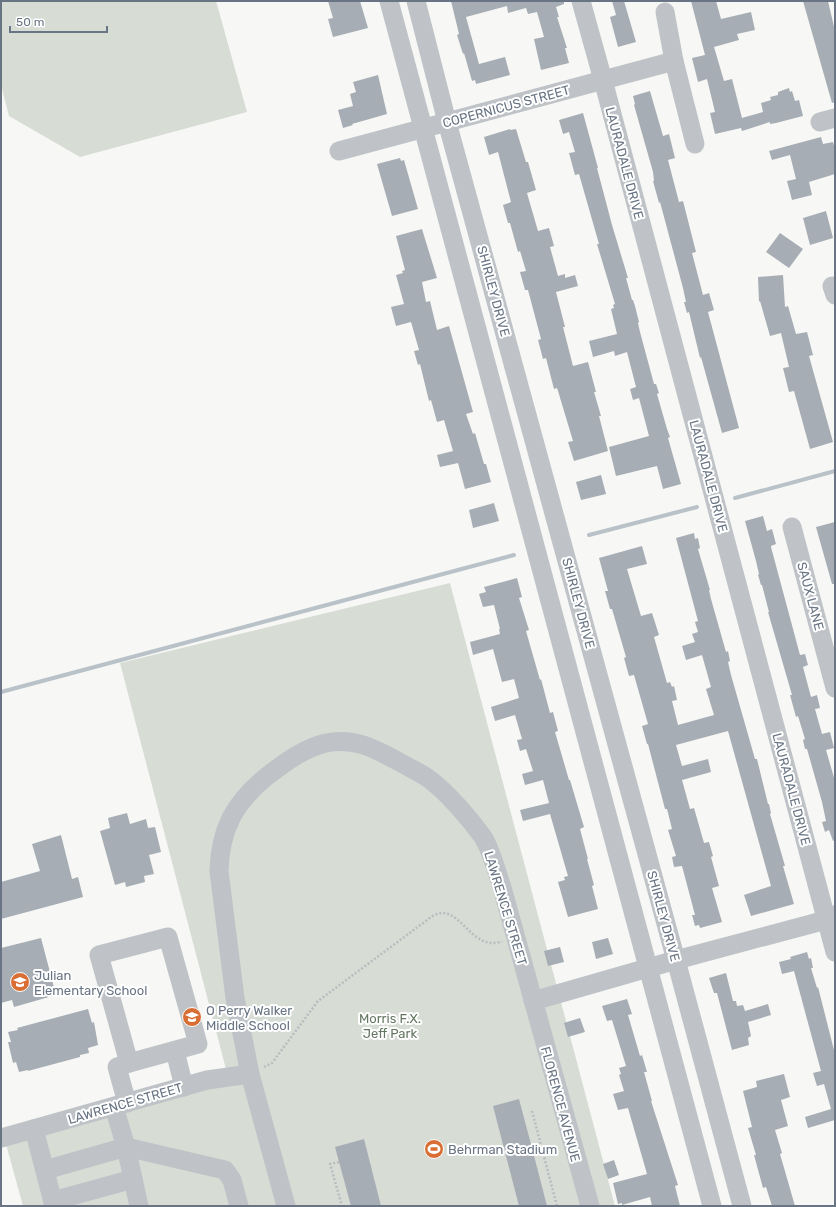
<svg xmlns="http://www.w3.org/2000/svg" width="836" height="1207" font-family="Rubik,sans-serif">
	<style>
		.green { fill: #d7dcd5 }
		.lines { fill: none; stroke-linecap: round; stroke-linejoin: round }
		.stream { stroke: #b9c2c8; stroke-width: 4 }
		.building { fill: #a7adb4 }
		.path { stroke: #babcbf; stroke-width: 2.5; stroke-dasharray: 2 2; stroke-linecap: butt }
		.minor { stroke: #bfc3c7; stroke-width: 19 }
		.labels { text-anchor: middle; stroke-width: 4; stroke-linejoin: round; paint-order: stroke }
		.street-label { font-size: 13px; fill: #697584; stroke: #fff }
		.poi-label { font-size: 13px; fill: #697584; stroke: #fff; text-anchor: start }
		.park-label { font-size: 13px; fill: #657763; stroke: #fff }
	</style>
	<rect width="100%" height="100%" fill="#f7f8f5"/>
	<!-- green -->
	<g class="green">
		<polygon points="1,1 216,1 247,112 80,157 9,116 1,85"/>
		<polygon points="450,583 615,1206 23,1206 4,1137 228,1077 120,663"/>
	</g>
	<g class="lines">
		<!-- stream -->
		<g class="stream">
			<polyline points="735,498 835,471"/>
			<polyline points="589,535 697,507"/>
			<polyline points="1,692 514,555"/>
		</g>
	</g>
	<!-- building -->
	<g class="building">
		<polygon points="328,1 360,1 368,28 333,37 328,19 333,18"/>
		<polygon points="451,1 564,1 564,4 556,7 559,17 557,17 567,48 565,48 569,63 541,70 534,39 544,37 537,12 528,14 526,8 508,13 507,6 466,17 479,64 505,57 510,75 476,84 475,80 472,81 464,53 463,54 457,35 459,34"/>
		<polygon points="612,1 624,1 636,42 618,47 610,17 616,15"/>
		<polygon points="691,1 716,1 721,19 751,12 755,30 737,34 739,40 714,47 724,81 732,79 742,118 763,112 761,103 771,100 770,97 778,95 778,92 789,88 790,92 792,91 795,101 799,100 803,116 776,123 770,124 770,122 742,131 741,128 715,134 710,113 715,112 707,79 698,82 692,58 705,55"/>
		<polygon points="803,1 828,1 835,31 835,102 832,103"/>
		<polygon points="378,75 387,114 352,124 353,125 343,128 338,110 353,106 350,94 356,92 353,82"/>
		<polygon points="650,91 663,136 669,134 675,158 668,160 679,202 683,201 696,252 692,253 703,295 709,293 714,310 708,312 739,428 722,433 701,357 700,358 689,312 687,313 684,302 686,302 683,288 660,202 659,203 653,181 654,181 653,172 634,105 635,104 633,96"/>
		<polygon points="583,113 598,168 597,168 612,225 628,278 626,278 632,300 633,300 635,306 639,322 638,323 640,332 654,384 656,384 659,393 657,394 667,429 670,437 668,438 681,484 663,489 657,466 616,476 609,447 649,436 639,398 633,400 630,389 636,387 627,352 615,356 614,351 593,357 589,341 617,334 611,309 614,308 613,305 615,304 597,244 599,244 579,174 575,175 569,153 575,152 569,132 563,134 559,120"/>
		<polygon points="510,129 510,130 516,129 526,162 528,162 536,190 527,193 538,231 549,228 554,246 550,247 558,276 565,274 565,278 575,275 578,286 556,292 565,327 563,327 573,366 588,362 596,392 594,392 601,416 599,416 608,451 574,461 568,442 573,441 558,391 557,388 554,389 546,358 543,359 538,340 541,339 528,290 525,290 520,272 526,271 520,251 518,252 510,223 508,223 503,205 511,202 498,152 489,155 484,137"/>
		<polygon points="821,137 823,144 833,142 835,149 835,174 809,182 812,195 792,200 787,181 796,179 790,155 772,160 769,151"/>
		<polygon points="400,158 401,161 404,160 418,209 392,216 377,164"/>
		<polygon points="826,211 833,238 810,245 803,218"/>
		<polygon points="422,229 437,278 422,282 426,302 430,301 437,330 449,326 473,412 466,414 473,434 475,433 484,464 486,464 491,482 465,489 458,463 440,467 437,455 453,451 444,420 437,422 431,400 429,401 420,364 418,365 414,351 419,350 411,322 396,326 391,307 404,304 396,275 403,273 402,271 405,270 396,236"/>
		<polygon points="780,233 803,249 789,268 766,252"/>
		<polygon points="783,275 785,307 788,306 796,334 807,332 813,355 809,356 833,442 810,449 794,391 789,392 783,368 789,367 781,333 770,336 760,301 759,302 758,277"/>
		<polygon points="601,475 606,494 581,500 576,482"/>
		<polygon points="494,503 499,521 473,528 469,510"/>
		<polygon points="763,516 767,531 772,529 776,544 771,546 771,547 800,655 805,654 808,665 803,667 811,697 817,695 820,708 815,709 822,734 830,732 834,748 826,750 835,781 835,840 833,841 829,830 825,832 822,822 826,821 822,802 807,749 805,749 803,740 805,739 798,716 796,717 790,695 792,695 768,612 769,612 762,585 761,585 758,575 759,574 756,561 745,521"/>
		<polygon points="835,522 835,584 832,584 816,527"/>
		<polygon points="694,533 695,539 698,538 700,548 698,549 710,590 709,590 711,599 726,652 728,651 730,661 728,662 731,675 755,759 757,759 768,804 769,804 771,813 770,814 785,866 783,866 794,904 751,916 744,895 771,886 728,731 676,745 682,766 708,759 711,772 682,780 690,809 694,808 704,843 709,842 713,856 711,857 719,886 712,888 722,922 700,928 699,925 695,926 692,915 695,915 682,866 674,867 672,857 676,856 668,830 672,829 667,809 665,809 648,744 647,744 642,726 648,724 634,675 629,676 624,658 626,657 612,609 610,609 605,591 608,591 599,558 642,546 647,564 627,569 641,616 652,613 659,635 654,637 667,683 670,682 672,687 674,686 677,700 672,701 678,725 714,715 706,689 711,687 702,655 686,660 682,646 695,642 692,634 698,632 695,622 698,621 676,538"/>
		<polygon points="517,578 522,597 519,598 529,630 526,631 540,680 541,679 550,713 553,712 558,731 555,732 569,780 570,780 584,827 580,829 588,859 587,859 594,885 592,886 598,909 568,917 558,882 565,880 564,877 568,876 550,814 523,821 520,810 549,803 543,780 525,785 522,774 533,771 526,749 520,751 517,740 522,739 515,715 495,721 491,707 519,698 514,679 502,682 493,649 473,655 470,642 500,634 499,629 500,629 494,605 483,607 479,594 486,592 484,587"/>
		<polygon points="127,813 130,824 146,819 148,828 155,827 161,852 149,855 154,874 144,876 145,882 126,887 125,882 115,885 100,831 110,828 108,818"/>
		<polygon points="61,835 72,879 78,877 83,897 1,919 1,882 40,871 32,844"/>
		<polygon points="41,938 56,995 14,1007 12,1000 1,1003 1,948"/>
		<polygon points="608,938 613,954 596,959 592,942"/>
		<polygon points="560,947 564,962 548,966 544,951"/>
		<polygon points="807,952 809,959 811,958 813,968 811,968 817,988 818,987 835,1054 835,1120 808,1128 805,1117 831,1109 824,1084 817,1086 813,1073 821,1071 794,971 782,974 779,962 791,959 790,957"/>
		<polygon points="726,973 733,1001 736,1001 737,1006 743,1005 745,1011 768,1004 771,1015 748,1022 751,1036 748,1038 749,1045 732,1050 717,993 714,993 709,978"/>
		<polygon points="627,999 632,1014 628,1015 640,1056 642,1055 647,1072 644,1072 652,1101 651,1101 678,1185 675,1186 680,1206 652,1206 650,1197 622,1205 622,1203 618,1204 613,1183 647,1174 628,1108 618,1110 613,1094 624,1091 619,1075 621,1074 619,1068 626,1066 612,1020 607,1021 602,1006"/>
		<polygon points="88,1009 92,1023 94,1022 98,1045 88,1048 89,1053 80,1055 80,1057 28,1071 28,1070 19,1072 16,1062 13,1063 8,1042 11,1042 8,1032 18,1030 17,1028"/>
		<polygon points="580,1018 585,1032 568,1037 564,1023"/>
		<polygon points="784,1074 790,1097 781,1100 788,1126 775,1130 782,1153 780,1154 795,1206 772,1206 766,1187 763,1188 754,1155 756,1155 748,1128 752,1127 743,1091 757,1087 756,1081"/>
		<polygon points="519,1099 532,1148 547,1206 519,1206 493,1106"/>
		<polygon points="364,1139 381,1206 351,1206 335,1147"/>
		<polygon points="614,1160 619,1175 608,1179 603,1164"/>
	</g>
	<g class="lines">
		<!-- path -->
		<g class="path">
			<path d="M 264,1067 L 272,1063 L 318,1001 L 419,926 C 425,922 431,916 437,914 C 459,907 469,943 493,943 C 496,943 499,942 502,942"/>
			<polyline points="532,1111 557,1206"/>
			<polyline points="339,1162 330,1164 342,1206"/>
		</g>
		<!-- minor -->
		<g class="minor">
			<polyline points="389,1 712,1206"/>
			<polyline points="416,1 447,122 680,975 742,1206"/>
			<polyline points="581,1 603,80 835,952"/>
			<polyline points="665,12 674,61 695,144"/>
			<polyline points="820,122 835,118"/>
			<polyline points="339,151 674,61"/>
			<polyline points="832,286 835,295"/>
			<polyline points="792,527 835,688"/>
			<polygon points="168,937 198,1044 129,1063 99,955"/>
			<polyline points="533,1001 676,960 826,920 835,915"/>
			<polyline points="175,1051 184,1087"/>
			<polyline points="127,1103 117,1067 129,1063"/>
			<polyline points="114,1107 126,1147 139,1206"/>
			<polyline points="34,1129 54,1206"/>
			<polyline points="1,1138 207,1080 250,1074"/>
			<polyline points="45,1170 126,1147 225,1170 232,1180 239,1206"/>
			<polyline points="53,1201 133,1179"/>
			<path d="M 286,1206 L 250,1074 L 235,998 L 219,871 C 220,830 234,803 266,777 C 284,763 304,748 326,743 C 357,737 377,750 403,764 C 412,769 421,773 429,779 C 447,792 470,819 483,837 C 491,849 498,876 503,891 L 590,1206"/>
		</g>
	</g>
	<!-- icons -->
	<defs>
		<symbol id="school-disc" viewBox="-11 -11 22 22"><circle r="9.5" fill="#d96e34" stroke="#fff"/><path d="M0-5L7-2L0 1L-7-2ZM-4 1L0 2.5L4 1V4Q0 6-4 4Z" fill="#fff"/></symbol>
		<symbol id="stadium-disc" viewBox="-11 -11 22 22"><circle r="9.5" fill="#d96e34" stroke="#fff"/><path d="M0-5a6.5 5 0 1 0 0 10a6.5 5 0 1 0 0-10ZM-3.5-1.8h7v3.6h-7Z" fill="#fff"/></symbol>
	</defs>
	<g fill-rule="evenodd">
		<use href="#school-disc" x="9" y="971" width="22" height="22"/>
		<use href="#school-disc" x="181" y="1006" width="22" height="22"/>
		<use href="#stadium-disc" x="423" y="1138" width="22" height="22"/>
	</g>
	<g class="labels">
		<!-- street labels -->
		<g class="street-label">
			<text transform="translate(506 106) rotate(-15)" y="5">COPERNICUS STREET</text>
			<text transform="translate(625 163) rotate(75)" y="5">LAURADALE DRIVE</text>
			<text transform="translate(494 291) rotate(75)" y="5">SHIRLEY DRIVE</text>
			<text transform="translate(709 476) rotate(75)" y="5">LAURADALE DRIVE</text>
			<text transform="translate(811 596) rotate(75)" y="5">SAUX LANE</text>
			<text transform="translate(579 603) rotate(75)" y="5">SHIRLEY DRIVE</text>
			<text transform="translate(792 789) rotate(75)" y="5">LAURADALE DRIVE</text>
			<text transform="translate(506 908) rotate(73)" y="5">LAWRENCE STREET</text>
			<text transform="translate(664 916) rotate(75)" y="5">SHIRLEY DRIVE</text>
			<text transform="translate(125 1103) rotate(-16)" y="5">LAWRENCE STREET</text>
			<text transform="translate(561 1104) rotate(75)" y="5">FLORENCE AVENUE</text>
		</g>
		<!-- poi labels -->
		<g class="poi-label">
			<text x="34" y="980">Julian<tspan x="34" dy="15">Elementary School</tspan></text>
			<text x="206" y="1015">O Perry Walker<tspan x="206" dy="15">Middle School</tspan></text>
			<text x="448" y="1154">Behrman Stadium</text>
		</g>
		<!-- park labels -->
		<g class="park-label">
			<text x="390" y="1023">Morris F.X.<tspan x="390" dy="15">Jeff Park</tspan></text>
		</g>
	</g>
	<!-- border -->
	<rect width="836" height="1207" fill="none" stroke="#697584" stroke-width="4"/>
	<!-- scale -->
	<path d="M10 26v6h97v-6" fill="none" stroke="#697584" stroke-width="2"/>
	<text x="16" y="26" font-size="12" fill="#697584" stroke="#ffffff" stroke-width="3" paint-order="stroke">50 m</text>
</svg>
